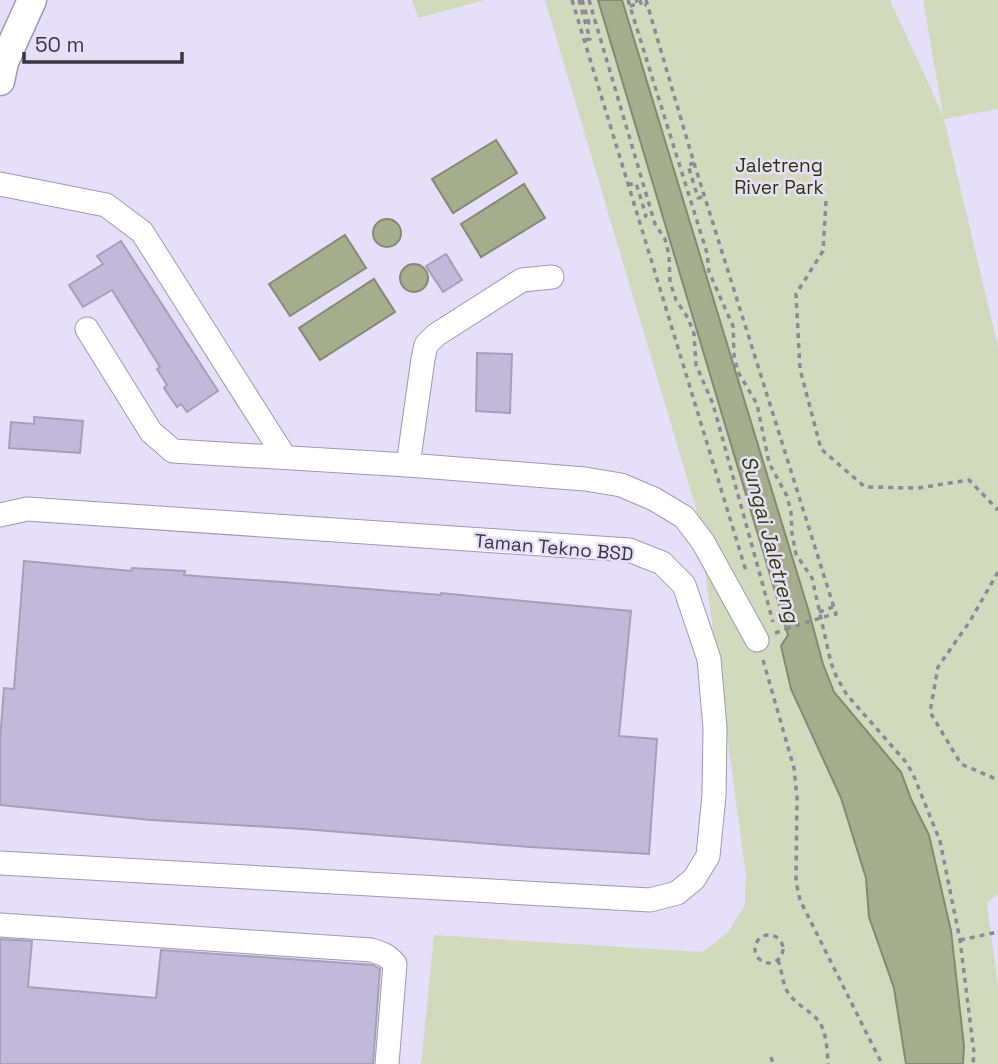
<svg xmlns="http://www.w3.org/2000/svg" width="998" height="1064" font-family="'Space Grotesk',sans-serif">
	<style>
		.green { fill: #d2dabd }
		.water { fill: #a5ad8d; stroke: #848976; stroke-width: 2 }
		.building { fill: #c1b9d9; stroke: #a59fb7; stroke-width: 2 }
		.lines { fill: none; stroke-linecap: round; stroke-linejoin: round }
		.minor-casing { stroke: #9e98b0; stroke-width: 25 }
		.major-casing { stroke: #9e98b0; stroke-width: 31 }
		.path { stroke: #8d899b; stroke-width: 3.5; stroke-dasharray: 5 5; stroke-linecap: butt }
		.minor { stroke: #fff; stroke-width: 23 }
		.major { stroke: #fff; stroke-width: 28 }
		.path-bridge { stroke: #8d899b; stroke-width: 3.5; stroke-dasharray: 5 5; stroke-linecap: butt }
		.labels { text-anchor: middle; stroke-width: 5; stroke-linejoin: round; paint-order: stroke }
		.park-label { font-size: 19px; fill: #2d3600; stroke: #e6dff9 }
		.street-label { font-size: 19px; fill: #383640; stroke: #e6dff9 }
		.water-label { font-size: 21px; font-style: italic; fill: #343e06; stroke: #e6dff9 }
	</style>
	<rect width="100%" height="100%" fill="#e6dff9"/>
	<!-- green -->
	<g class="green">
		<polygon points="412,0 485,0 418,18"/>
		<polygon points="545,0 890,0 943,115 923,0 998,0 998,109 944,119 998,347 998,894 987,903 998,987 998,1064 421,1064 434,935 703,952 729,931 745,905 746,876 697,512"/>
	</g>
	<!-- water -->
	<g class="water">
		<polygon points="598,0 622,0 809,612 823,664 834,692 901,772 911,799 929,835 951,931 964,1046 963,1064 906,1064 894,988 869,917 866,878 841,798 791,689 781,646 788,635"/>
		<polygon points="496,140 517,173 453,213 432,179"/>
		<polygon points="524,184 545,218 481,257 461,224"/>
		<circle cx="387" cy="233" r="14"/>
		<polygon points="345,235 366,268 290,316 269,284"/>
		<circle cx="414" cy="278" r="14"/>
		<polygon points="374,279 395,312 320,360 299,328"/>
	</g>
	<!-- building -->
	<g class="building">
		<polygon points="121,241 218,391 187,412 181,404 177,407 164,388 167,385 157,369 160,367 112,290 83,307 69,285 103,264 97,256"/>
		<polygon points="446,254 462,280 443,292 426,266"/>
		<polygon points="477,353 512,354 510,413 476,411"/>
		<polygon points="34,417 83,421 80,453 9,448 11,422 34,424"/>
		<polygon points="24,561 131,571 132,568 185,571 184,575 209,577 283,582 441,595 441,593 481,597 631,611 619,736 657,739 649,854 530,847 303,829 151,820 0,805 0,740 4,688 14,689"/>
		<polygon points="0,939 32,941 28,987 156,998 161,950 373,965 380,969 373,1064 0,1064"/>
	</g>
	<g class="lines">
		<defs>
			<g id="minor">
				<polyline points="0,184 106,205 142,232 284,456"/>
				<polyline points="87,329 151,432 173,451 408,465 423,359 426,345 436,335 522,280 552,277"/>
				<polyline points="408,465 585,479 621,485 654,499 684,517 703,542 757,640"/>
				<polyline points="0,515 27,509 629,550 662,563 684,585 709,659 715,728 714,795 708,856 694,879 677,893 650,900 0,863"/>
				<path d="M 0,925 L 371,950 C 381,953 388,955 395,964 L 387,1064"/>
			</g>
			<polyline id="major" points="0,81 4,62 32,0"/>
		</defs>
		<!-- minor casing -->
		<use href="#minor" class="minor-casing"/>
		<!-- major casing -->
		<use href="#major" class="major-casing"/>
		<!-- path -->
		<g class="path">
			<polyline points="572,0 746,571"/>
			<polyline points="579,0 590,39 584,40"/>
			<polyline points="582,0 589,23 595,20"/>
			<polyline points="589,0 655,224 665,239 669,255 670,282 676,300 688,318 694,334 696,365 713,404 773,622"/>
			<polyline points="628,0 707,253 709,272 733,326 734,355 738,372 757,404 769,463 787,496 791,512 792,534 796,554 812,578 831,663 837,678 847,695 905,761 913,774 940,841 960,940 974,1053 973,1064"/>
			<polyline points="640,0 642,7 646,5"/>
			<polyline points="646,0 694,163 836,614 827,616"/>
			<polyline points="630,6 638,4 636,0"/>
			<polyline points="694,163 688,165 698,198 705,196"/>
			<polyline points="628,185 636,183 646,216 639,219"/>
			<polyline points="826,201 823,251 796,294 800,369 821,449 865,487 918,488 969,480 998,510"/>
			<polyline points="998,572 970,621 938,667 930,712 961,764 998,780"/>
			<polyline points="819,612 833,607"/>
			<polyline points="775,633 786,629"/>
			<polyline points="763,660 794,768 797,798 796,882 800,900 882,1064"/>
			<circle cx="769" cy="949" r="14"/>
			<polyline points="960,940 998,932"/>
			<path d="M 778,960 C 782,970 782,982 787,991 C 794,1003 806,1008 815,1017 C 827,1028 827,1049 828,1064"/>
			<polyline points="771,1057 773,1064"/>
		</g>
		<!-- minor -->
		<use href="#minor" class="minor"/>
		<!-- major -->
		<use href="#major" class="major"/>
		<!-- path-bridge -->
		<polyline class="path-bridge" points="786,629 827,616"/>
	</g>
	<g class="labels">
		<!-- park labels -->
		<g class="park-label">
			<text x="779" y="172">Jaletreng<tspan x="779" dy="22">River Park</tspan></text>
		</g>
		<!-- street labels -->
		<g class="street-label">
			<text transform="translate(554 547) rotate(5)" y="7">Taman Tekno BSD</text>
		</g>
		<!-- water labels -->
		<g class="water-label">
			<text transform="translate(770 539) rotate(75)" y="7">Sungai Jaletreng</text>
		</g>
	</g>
	<!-- scale -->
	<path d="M24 52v10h158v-10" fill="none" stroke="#383640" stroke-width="3.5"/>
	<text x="35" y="52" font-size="21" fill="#383640" stroke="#e6dff9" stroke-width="5" paint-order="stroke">50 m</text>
</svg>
